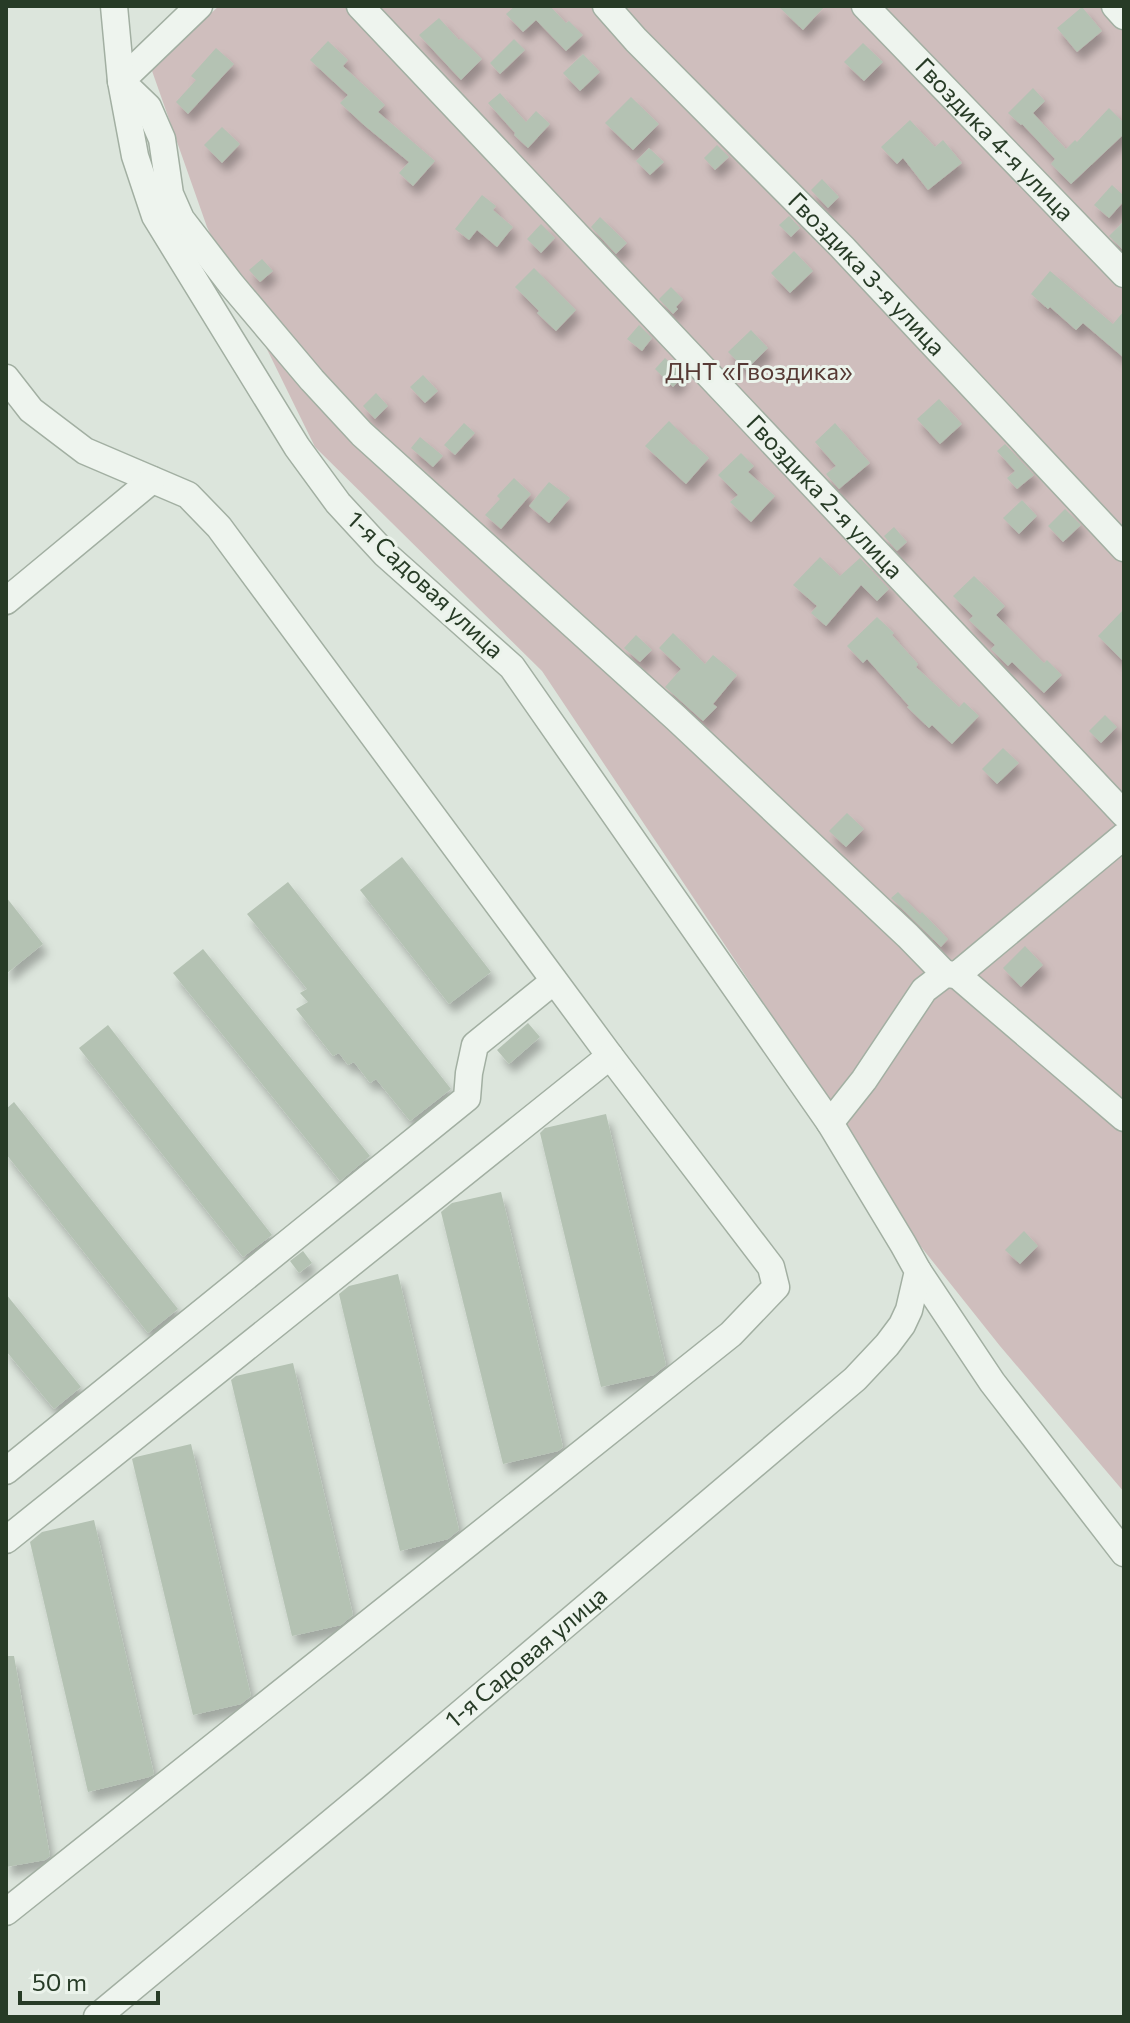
<svg xmlns="http://www.w3.org/2000/svg" width="1130" height="2023" font-family="Commissioner,sans-serif">
	<style>
		.green { fill: #cfbebd }
		.building { fill: #b4c2b3; filter: url(#shadow) }
		.lines { fill: none; stroke-linecap: round; stroke-linejoin: round }
		.minor-casing { stroke: #a2afa2; stroke-width: 29 }
		.minor { stroke: #eef4ee; stroke-width: 26 }
		.labels { text-anchor: middle; stroke-width: 6; stroke-linejoin: round; paint-order: stroke }
		.street-label { font-size: 24px; fill: #273b26; stroke: #ebf3eb }
		.park-label { font-size: 24px; fill: #563934; stroke: #ebf3eb }
	</style>
	<defs>
		<filter id="shadow"><feDropShadow dx="5" dy="9" stdDeviation="4" flood-color="#0004"/></filter>
	</defs>
	<rect width="100%" height="100%" fill="#dce5dc"/>
	<!-- green -->
	<polygon class="green" points="219,6 1124,6 1124,1492 1000,1346 918,1243 829,1101 542,671 315,447 207,227 151,68"/>
	<!-- building -->
	<g class="building">
		<polygon points="515,6 550,6 566,23 569,21 583,35 566,51 536,20 523,32 506,14"/>
		<polygon points="778,6 825,6 803,30"/>
		<polygon points="1082,7 1102,31 1077,52 1057,28"/>
		<polygon points="439,18 459,40 461,38 482,59 461,80 419,35"/>
		<polygon points="514,39 525,50 500,74 490,63"/>
		<polygon points="328,41 348,60 343,66 385,105 378,112 435,161 413,186 399,173 409,162 365,126 340,103 348,95 310,60"/>
		<polygon points="863,43 883,62 864,81 844,62"/>
		<polygon points="216,48 234,64 188,114 176,102 196,80 191,76"/>
		<polygon points="583,54 600,72 580,91 563,73"/>
		<polygon points="1033,88 1045,101 1033,113 1066,149 1075,140 1077,142 1109,108 1124,123 1124,134 1071,184 1051,164 1055,159 1022,124 1021,125 1008,113"/>
		<polygon points="500,93 526,122 536,111 550,124 528,148 514,135 515,133 488,103"/>
		<polygon points="631,97 659,124 633,150 605,123"/>
		<polygon points="910,120 935,147 943,140 962,163 928,190 903,158 897,164 881,147"/>
		<polygon points="222,127 240,144 222,163 204,145"/>
		<polygon points="717,145 729,157 715,170 704,158"/>
		<polygon points="649,148 664,162 650,175 636,161"/>
		<polygon points="822,179 839,197 828,208 811,190"/>
		<polygon points="1112,185 1124,196 1124,201 1109,218 1094,205"/>
		<polygon points="482,195 496,206 493,210 513,227 497,247 477,230 469,240 455,229"/>
		<polygon points="789,216 800,228 791,237 779,225"/>
		<polygon points="600,217 627,243 616,254 591,227"/>
		<polygon points="1124,221 1124,251 1109,236"/>
		<polygon points="541,224 555,238 541,253 527,239"/>
		<polygon points="794,251 813,271 790,293 771,273"/>
		<polygon points="262,259 273,271 260,282 249,270"/>
		<polygon points="534,268 576,310 556,331 537,313 539,311 515,287"/>
		<polygon points="1050,271 1113,324 1124,311 1124,358 1083,323 1076,330 1050,307 1048,309 1031,294"/>
		<polygon points="671,287 683,299 676,307 678,309 673,314 659,299"/>
		<polygon points="639,325 652,338 642,351 627,339"/>
		<polygon points="751,330 768,348 746,370 728,352"/>
		<polygon points="665,358 684,376 673,387 655,369"/>
		<polygon points="423,375 438,391 425,403 410,387"/>
		<polygon points="376,393 388,406 375,419 363,406"/>
		<polygon points="939,399 962,424 940,444 917,419"/>
		<polygon points="669,421 693,445 694,444 709,458 686,484 645,446"/>
		<polygon points="464,423 475,433 455,455 444,445"/>
		<polygon points="835,423 870,463 839,489 826,474 836,466 815,442"/>
		<polygon points="420,437 443,456 433,467 411,448"/>
		<polygon points="1005,444 1034,475 1017,489 1007,478 1015,471 997,451"/>
		<polygon points="741,453 754,466 748,472 775,496 751,522 730,502 738,495 718,475"/>
		<polygon points="514,478 531,494 501,529 485,515 500,499 497,496"/>
		<polygon points="549,482 570,498 549,523 529,506"/>
		<polygon points="1022,500 1037,516 1019,534 1003,518"/>
		<polygon points="1065,509 1081,525 1063,542 1048,526"/>
		<polygon points="894,527 907,542 897,551 884,536"/>
		<polygon points="820,557 840,576 860,558 889,589 877,601 861,585 826,626 811,613 817,606 793,585"/>
		<polygon points="974,576 1005,606 996,615 1044,663 1047,660 1062,675 1044,693 1012,662 1008,666 991,649 995,645 969,620 973,616 953,596"/>
		<polygon points="1124,609 1124,662 1098,636"/>
		<polygon points="877,617 894,633 892,635 918,664 916,667 959,707 964,702 979,716 952,744 932,725 929,728 907,707 909,706 867,659 863,663 847,646"/>
		<polygon points="673,633 705,664 713,655 737,675 713,704 717,707 703,721 665,687 681,669 659,648"/>
		<polygon points="636,635 652,650 640,662 624,648"/>
		<polygon points="1105,715 1117,727 1101,743 1089,731"/>
		<polygon points="1003,748 1019,763 997,784 982,769"/>
		<polygon points="847,813 864,829 846,847 829,831"/>
		<polygon points="402,857 491,972 449,1004 360,890"/>
		<polygon points="288,882 451,1089 410,1121 376,1079 370,1083 354,1062 348,1065 339,1053 333,1056 296,1009 308,1002 300,993 307,989 247,914"/>
		<polygon points="898,892 920,914 922,912 948,939 941,947 891,898"/>
		<polygon points="6,897 43,944 6,974"/>
		<polygon points="1025,946 1043,965 1021,987 1003,968"/>
		<polygon points="203,949 370,1156 340,1181 173,973"/>
		<polygon points="528,1023 540,1037 509,1064 497,1050"/>
		<polygon points="108,1025 272,1235 243,1257 79,1048"/>
		<polygon points="14,1102 178,1309 148,1333 6,1154 6,1109"/>
		<polygon points="606,1114 666,1365 654,1375 601,1387 540,1133 545,1128"/>
		<polygon points="501,1192 563,1447 558,1451 503,1464 441,1212 452,1203"/>
		<polygon points="1024,1231 1038,1246 1020,1264 1005,1250"/>
		<polygon points="303,1251 312,1263 299,1273 290,1261"/>
		<polygon points="398,1274 459,1530 448,1539 400,1551 339,1294 349,1286"/>
		<polygon points="6,1294 81,1387 54,1409 6,1351"/>
		<polygon points="293,1363 353,1615 341,1625 292,1636 231,1380 236,1376"/>
		<polygon points="191,1444 251,1696 241,1704 193,1715 132,1459 136,1457"/>
		<polygon points="94,1520 154,1774 149,1777 88,1792 30,1542 42,1532"/>
		<polygon points="6,1656 14,1656 50,1856 45,1860 6,1867"/>
	</g>
	<g class="lines">
		<defs>
			<g id="minor">
				<polyline points="199,6 121,81 148,107 162,139 170,194 181,219 231,284 312,380 362,434 676,718 908,936 945,974"/>
				<path id="s1" d="M 360,6 L 1124,814"/>
				<path id="s2" d="M 606,6 L 636,40 L 842,247 L 1124,548"/>
				<path id="s3" d="M 865,6 L 1124,274"/>
				<polyline points="1115,6 1124,16"/>
				<polyline points="6,378 31,410 85,451 188,495 219,527 610,1056 771,1267 776,1287 731,1334 6,1912"/>
				<polyline points="6,601 152,480"/>
				<polyline points="957,975 1124,1118"/>
				<polyline points="830,1123 864,1080 924,990 945,974 957,975 1124,836"/>
				<polyline points="918,1271 992,1382 1124,1553"/>
				<polyline points="6,1471 467,1098 469,1073 475,1045 554,981"/>
				<polyline points="6,1540 610,1056"/>
				<path id="s4" d="M 97,2017 L 374,1787 L 855,1379 L 887,1345 L 902,1325 L 909,1310 L 918,1271 L 903,1244 L 830,1123 L 512,667 L 385,554 L 338,503 L 297,447 L 155,216 L 135,156 L 121,81 L 114,6"/>
			</g>
		</defs>
		<!-- minor casing -->
		<use href="#minor" class="minor-casing"/>
		<!-- minor -->
		<use href="#minor" class="minor"/>
	</g>
	<g class="labels">
		<!-- street labels -->
		<g class="street-label">
			<text dy="8" stroke="none"><textPath href="#s3" startOffset="186">Гвоздика 4-я улица</textPath></text>
			<text dy="8" stroke="none"><textPath href="#s2" startOffset="374">Гвоздика 3-я улица</textPath></text>
			<text dy="8" stroke="none"><textPath href="#s1" startOffset="676">Гвоздика 2-я улица</textPath></text>
			<text transform="translate(425 585) rotate(43)" y="8">1-я Садовая улица</text>
			<text dy="8" stroke="none"><textPath href="#s4" startOffset="560">1-я Садовая улица</textPath></text>
		</g>
		<!-- park labels -->
		<g class="park-label">
			<text x="759" y="380">ДНТ «Гвоздика»</text>
		</g>
	</g>
	<!-- border -->
	<rect width="1130" height="2023" fill="none" stroke="#273b26" stroke-width="16"/>
	<!-- scale -->
	<path d="M20 1991v12h138v-12" fill="none" stroke="#273b26" stroke-width="4"/>
	<text x="32" y="1991" font-size="24" fill="#273b26" stroke="#ebf3eb" stroke-width="6" paint-order="stroke">50 m</text>
</svg>
